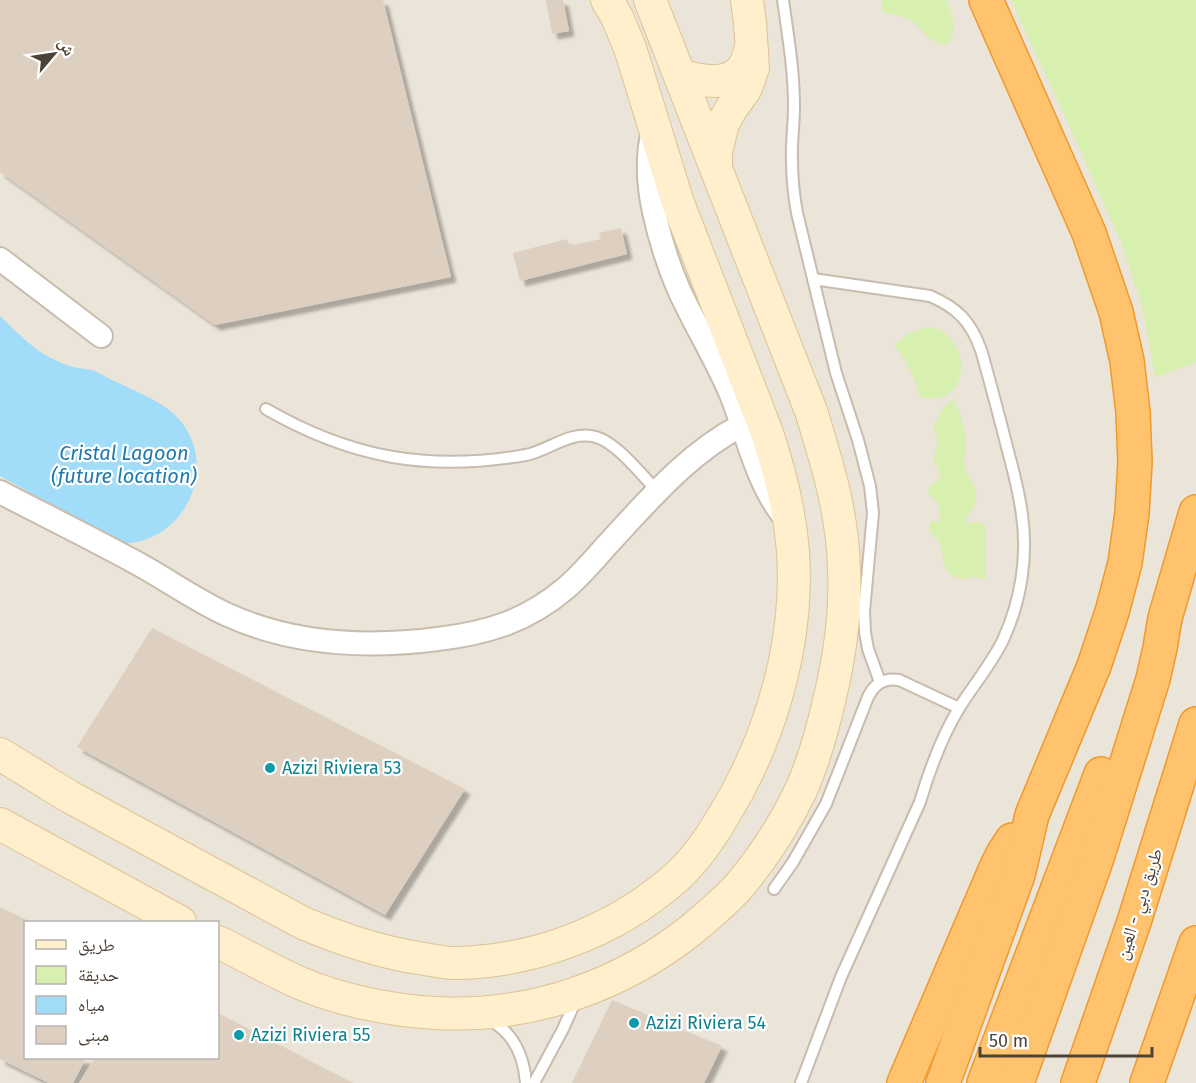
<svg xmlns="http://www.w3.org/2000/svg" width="1196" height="1083" font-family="'Fira Sans','Noto Naskh Arabic',sans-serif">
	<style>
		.residential { fill: #ebe4d8; fill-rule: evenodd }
		.green { fill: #d7efaf }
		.water { fill: #a1dcf9 }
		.building { fill: #ddd0c1; filter: url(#shadow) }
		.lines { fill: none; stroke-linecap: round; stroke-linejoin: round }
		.lane-casing { stroke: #c7bcae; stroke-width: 14 }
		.street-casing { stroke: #c7bcae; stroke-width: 26 }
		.secondary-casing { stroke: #dcc495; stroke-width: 34 }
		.highway-casing { stroke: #f0992b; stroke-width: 36 }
		.lane { stroke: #fff; stroke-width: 10 }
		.street { stroke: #fff; stroke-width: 22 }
		.secondary { stroke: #ffefcc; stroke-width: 32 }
		.highway { stroke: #ffc36d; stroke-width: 33 }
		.culture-dot { fill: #0f9aa8; stroke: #fff; stroke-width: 2 }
		.labels { text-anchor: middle; stroke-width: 4.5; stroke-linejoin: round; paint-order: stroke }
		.culture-label { font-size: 18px; fill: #0d838f; stroke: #fff; text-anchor: start }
		.street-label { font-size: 18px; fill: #4c4237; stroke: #fff }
		.water-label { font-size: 20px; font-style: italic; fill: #1f7aac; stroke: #fff }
	</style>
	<defs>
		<filter id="shadow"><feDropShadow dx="5.5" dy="5.5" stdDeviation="1.5" flood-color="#0004"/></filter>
	</defs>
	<rect width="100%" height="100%" fill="#f7f2ea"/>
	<!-- residential -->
	<path class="residential" d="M 0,0 L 1196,0 L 1196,1083 L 0,1083 ZM 26,922 L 218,922 L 218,1058 L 26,1058 Z"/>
	<!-- green -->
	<g class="green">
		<path d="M 881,0 L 946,0 C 953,14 957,31 948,44 C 931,47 923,29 912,21 C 903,15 894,14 883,13 Z"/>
		<polygon points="1011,0 1196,0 1196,362 1155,378 1143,309 1121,242 1067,121"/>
		<path d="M 922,328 C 928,328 935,327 940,330 C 974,349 967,409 920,397 C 915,377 906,361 894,345 L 908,334 Z"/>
		<path d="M 954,399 C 960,415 967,433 966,450 C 965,455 963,459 964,464 C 966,477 978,485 976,499 C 975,508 969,513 965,520 L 966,523 L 980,522 L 986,526 L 985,580 C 973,572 965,583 953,576 C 940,568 945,553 939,542 C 936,537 932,535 929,531 L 929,524 L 932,521 L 939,522 C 942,513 940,505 934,499 C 933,497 931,497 930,496 C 925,488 931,483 938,481 L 941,475 L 935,463 L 934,457 L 938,440 L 934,428 L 935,423 L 945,406 Z"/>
	</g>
	<!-- water -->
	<path class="water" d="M 0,316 C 15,330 30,347 49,357 C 58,362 68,366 78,368 C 83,369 88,369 92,370 C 102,374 111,380 121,384 C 147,397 175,406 189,434 C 209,474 188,524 147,539 C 141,541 132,544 125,543 C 121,543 116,540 112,538 L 0,476 Z"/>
	<!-- building -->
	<g class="building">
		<polygon points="0,0 383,0 451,277 215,325 0,172"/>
		<polygon points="546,0 563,0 569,31 552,34"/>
		<polygon points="621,228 627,254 520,281 513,253 567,239 569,246 601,239 599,233"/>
		<polygon points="152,628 465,789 385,915 77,747"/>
		<polygon points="0,907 31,922 26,922 26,1058 86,1058 73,1083 49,1083 0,1059"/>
		<polygon points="612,1000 722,1046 704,1083 572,1083"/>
		<polygon points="218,1013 353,1083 79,1083 95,1058 218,1058"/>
	</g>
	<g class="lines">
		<defs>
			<g id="lane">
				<path d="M 783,0 C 788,35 794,71 794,106 C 794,125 791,143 792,162 C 792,179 794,196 797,213 L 836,373 L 858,440 L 870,486 L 873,513 L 864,611 L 865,632 L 868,649 L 880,682"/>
				<path d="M 266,409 C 351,458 429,472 526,455 C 550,450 570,430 596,437 C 617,443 642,475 657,491"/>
				<path d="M 774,889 L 793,862 L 826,804 L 868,697 C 875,683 884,678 899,680 L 959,708"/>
				<path d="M 487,1019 C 513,1031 524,1056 526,1083"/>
				<polyline points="534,1083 563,1029 576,1000"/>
				<path d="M 801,1083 L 841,977 L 920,802 C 930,768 942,735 961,705 C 975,683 992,663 1003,640 C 1021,601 1028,557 1022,515 C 1019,490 1012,467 1006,443 C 998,412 990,381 981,350 C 971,322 958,308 930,296 L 813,279"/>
			</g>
			<g id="street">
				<path d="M 653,131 C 646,158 648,184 654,212 C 660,239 668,265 679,290 C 695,325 715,357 730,392 C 746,431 756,480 782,514"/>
				<polyline points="0,259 101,336"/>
				<path d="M 0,492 C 44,515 89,537 133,561 C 165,578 195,600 228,615 C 294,645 367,648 438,639 C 488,633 527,621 566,588 C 581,575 594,560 607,545 C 648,501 688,453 742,425"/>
			</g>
			<g id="secondary">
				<path d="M 680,75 C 709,84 743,88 750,50"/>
				<polyline points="716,167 716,152 723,123 731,109 746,88 753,68 750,23 747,0"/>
				<path d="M 0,754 L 70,797 L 303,923 C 341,939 378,952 419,958 C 431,960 443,963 455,963 C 533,962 612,932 671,882 C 693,864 710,839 724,815 C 771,738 799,643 793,552 C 790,511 780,472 767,433 L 678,203 L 630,48 L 617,17 L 607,0"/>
				<polyline points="0,824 180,922"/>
				<path d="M 218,942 C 245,955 272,971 300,983 C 339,1000 393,1011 436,1013 C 531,1018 623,986 696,926 C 711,913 727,900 740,885 C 764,856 785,824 801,790 C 814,761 823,728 830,697 C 840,655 846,612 844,569 C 843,514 827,463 811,411 L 650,0"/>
			</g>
			<g id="highway">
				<polyline points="904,1083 996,868 1003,854 1012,840"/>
				<polyline points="943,1083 1018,875 1032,815 1094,666 1112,612 1125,563 1132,513 1135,462 1133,412 1127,361 1116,312 1089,233 986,0"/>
				<polyline points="984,1083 1101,774"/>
				<polyline points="1017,1083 1097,858 1153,679 1160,648 1165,618 1196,512"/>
				<polyline points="1078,1083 1134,922 1196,724"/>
				<polyline points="1147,1083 1196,943"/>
			</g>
		</defs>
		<!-- lane casing -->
		<use href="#lane" class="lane-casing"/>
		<!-- street casing -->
		<use href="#street" class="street-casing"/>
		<!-- secondary casing -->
		<use href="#secondary" class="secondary-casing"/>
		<!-- highway casing -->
		<use href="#highway" class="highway-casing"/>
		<!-- lane -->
		<use href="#lane" class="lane"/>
		<!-- street -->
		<use href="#street" class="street"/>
		<!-- secondary -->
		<use href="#secondary" class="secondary"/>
		<!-- highway -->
		<use href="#highway" class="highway"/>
	</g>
	<!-- markers -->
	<g class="culture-dot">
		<circle cx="270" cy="768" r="6"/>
		<circle cx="634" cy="1023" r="6"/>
		<circle cx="239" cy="1035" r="6"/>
	</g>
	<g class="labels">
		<!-- culture labels -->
		<g class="culture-label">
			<text x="282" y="774">Azizi Riviera 53</text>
			<text x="646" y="1029">Azizi Riviera 54</text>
			<text x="251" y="1041">Azizi Riviera 55</text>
		</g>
		<!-- street labels -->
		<g class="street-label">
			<text transform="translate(1139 904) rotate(-72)" y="6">طريق دبي - العين</text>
		</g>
		<!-- water labels -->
		<g class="water-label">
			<text x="124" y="460">Cristal Lagoon<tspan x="124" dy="23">(future location)</tspan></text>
		</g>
	</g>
	<!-- legend -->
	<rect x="24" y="921" width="195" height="138" fill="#ffffff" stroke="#b7b3af" stroke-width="1.5"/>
	<rect x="36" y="940" width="30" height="9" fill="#ffefcc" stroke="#b7b3af" stroke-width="1.5"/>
	<text x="78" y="951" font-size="18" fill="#4c4237">طريق</text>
	<rect x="36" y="966" width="30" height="18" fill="#d7efaf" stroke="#b7b3af" stroke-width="1.5"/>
	<text x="78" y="981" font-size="18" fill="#4c4237">حديقة</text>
	<rect x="36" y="996" width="30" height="18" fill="#a1dcf9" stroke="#b7b3af" stroke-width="1.5"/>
	<text x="78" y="1011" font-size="18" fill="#4c4237">مياه</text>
	<rect x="36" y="1026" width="30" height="18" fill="#ddd0c1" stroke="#b7b3af" stroke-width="1.5"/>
	<text x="78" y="1041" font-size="18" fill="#4c4237">مبنى</text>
	<!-- north arrow -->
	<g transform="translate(54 54) rotate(61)" stroke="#ffffff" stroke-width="4.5" paint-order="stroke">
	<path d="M0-4.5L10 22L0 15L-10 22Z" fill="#4c4237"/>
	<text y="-9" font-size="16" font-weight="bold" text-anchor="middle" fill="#4c4237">ش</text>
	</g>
	<!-- scale -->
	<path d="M980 1047v9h172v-9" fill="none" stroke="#4c4237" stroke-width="3"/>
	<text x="989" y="1047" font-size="18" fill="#4c4237" stroke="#ffffff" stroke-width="4.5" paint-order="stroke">50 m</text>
</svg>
